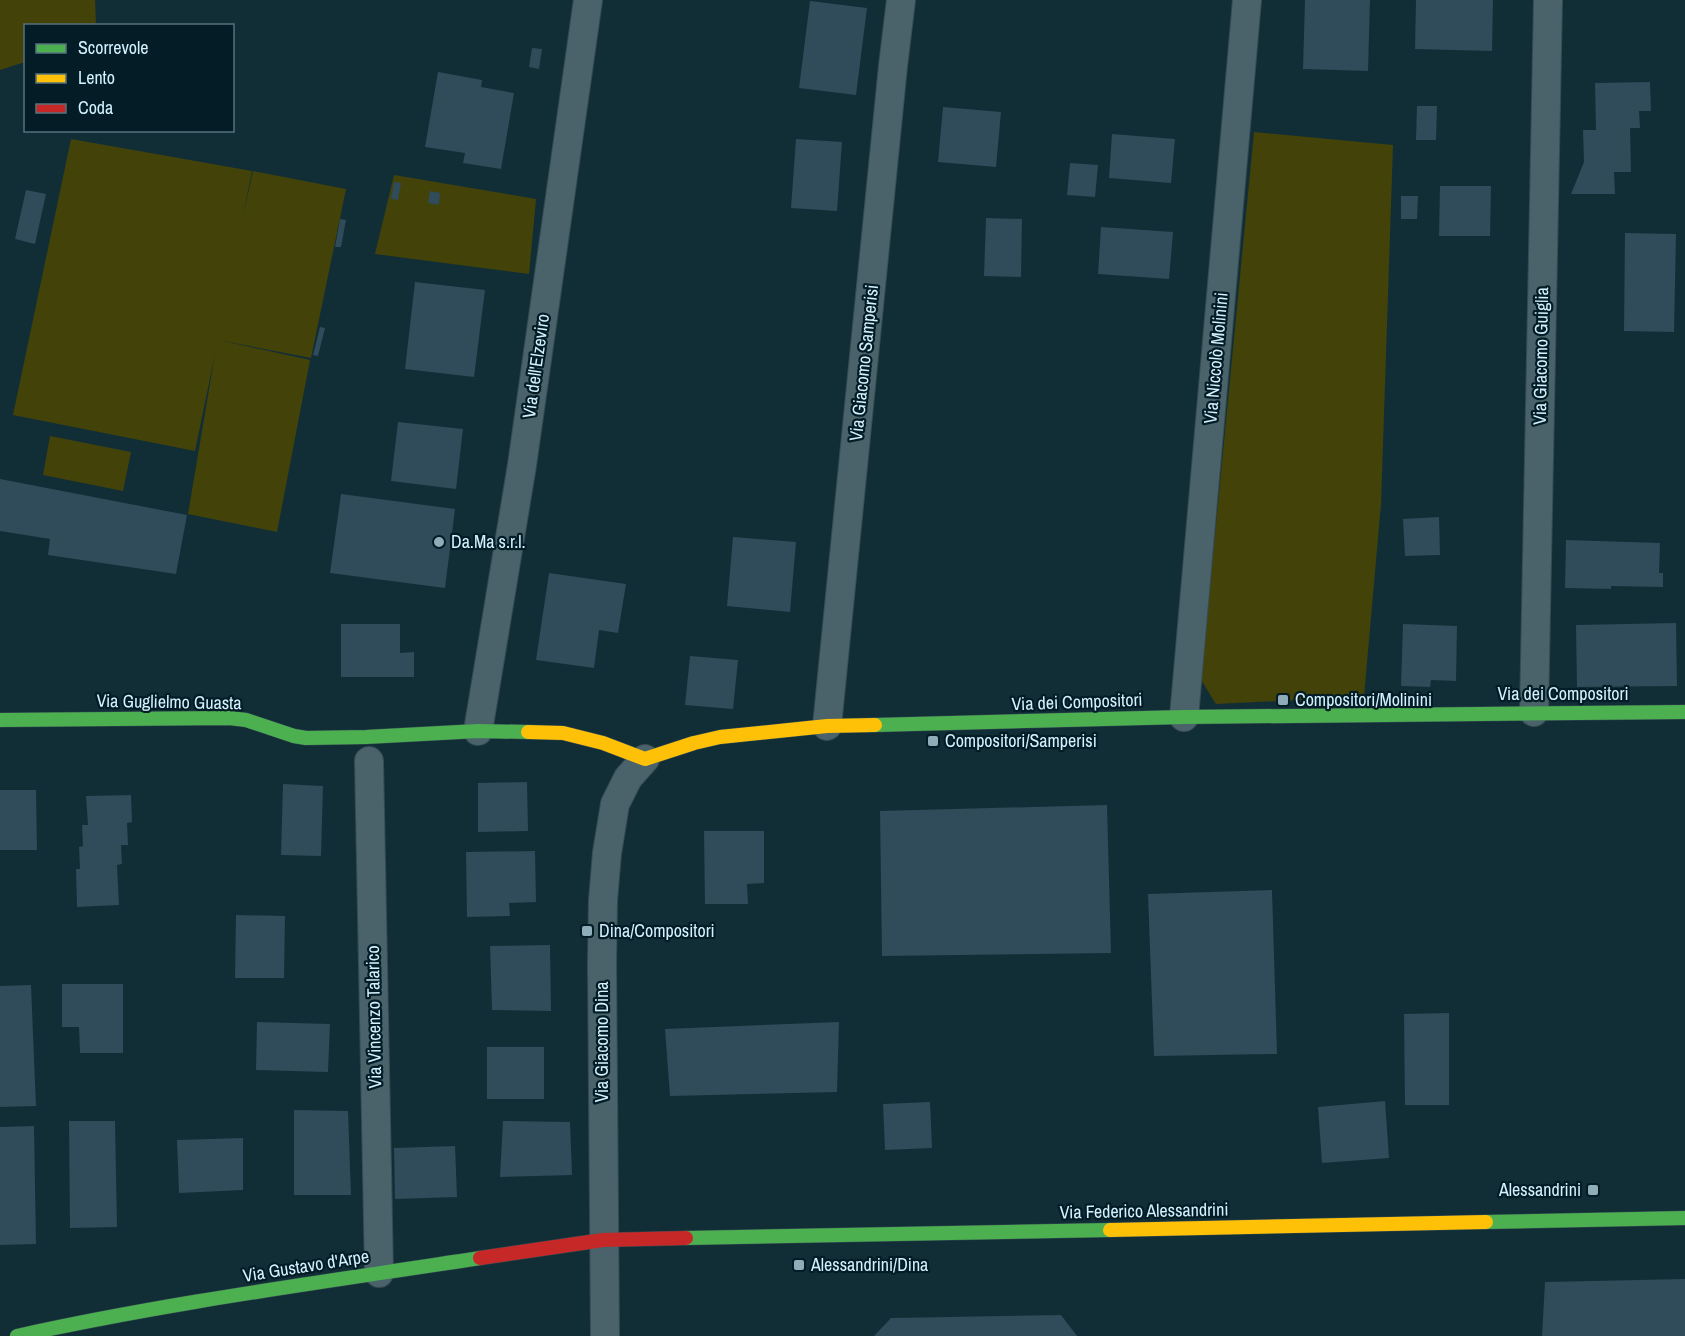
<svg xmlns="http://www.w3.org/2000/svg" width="1685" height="1336" font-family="'Archivo Narrow',sans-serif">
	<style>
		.green { fill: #434309 }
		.building { fill: #304b59 }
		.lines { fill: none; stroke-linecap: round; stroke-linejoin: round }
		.street-casing { stroke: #364b52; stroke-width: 30 }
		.fast-casing { stroke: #364b52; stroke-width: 15 }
		.slow-casing { stroke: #364b52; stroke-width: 15 }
		.jam-casing { stroke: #364b52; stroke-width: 15 }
		.street { stroke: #4a626a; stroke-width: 28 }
		.fast { stroke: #4caf50; stroke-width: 14 }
		.slow { stroke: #ffc107; stroke-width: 14 }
		.jam { stroke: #c62828; stroke-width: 14 }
		.poi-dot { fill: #8fadb8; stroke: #031c25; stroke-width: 2 }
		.labels { text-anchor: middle; stroke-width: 4.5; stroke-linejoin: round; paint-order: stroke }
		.street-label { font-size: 18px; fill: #d3f1fe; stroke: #031c25 }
		.poi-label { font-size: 18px; fill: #d3f1fe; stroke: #031c25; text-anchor: start }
	</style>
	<rect width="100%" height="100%" fill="#112e37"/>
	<!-- green -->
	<g class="green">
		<polygon points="0,0 95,0 96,25 26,26 25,62 0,70"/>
		<polygon points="1254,132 1393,145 1381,504 1364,697 1216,704 1201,680"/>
		<polygon points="71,139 252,171 242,221 253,171 346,189 311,358 218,340 310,360 277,532 188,514 215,354 195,451 13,415"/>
		<polygon points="394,175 536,199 529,274 375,254"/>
		<polygon points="50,436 131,452 123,491 43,475"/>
	</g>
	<!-- building -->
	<g class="building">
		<polygon points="1305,0 1370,0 1368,71 1303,69"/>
		<polygon points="1416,0 1493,0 1492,51 1415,49"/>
		<polygon points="810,1 867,8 856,95 799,88"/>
		<polygon points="532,48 542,49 539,69 529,67"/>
		<polygon points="438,72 482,80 481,87 514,93 501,169 463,163 465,153 425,147"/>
		<polygon points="1650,82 1651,111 1639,111 1640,128 1630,128 1631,172 1614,172 1615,194 1571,194 1584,162 1583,130 1596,130 1595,83"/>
		<polygon points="1417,106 1437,106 1436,140 1416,140"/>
		<polygon points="943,107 1001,112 996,167 938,162"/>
		<polygon points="1112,134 1175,139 1171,183 1109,178"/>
		<polygon points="796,139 842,142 837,211 791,208"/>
		<polygon points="1070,163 1098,165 1095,197 1067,195"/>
		<polygon points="394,182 401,183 398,200 391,199"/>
		<polygon points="1440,186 1491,186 1490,236 1439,236"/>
		<polygon points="26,190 46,194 35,244 15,239"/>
		<polygon points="430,191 440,193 439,205 428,203"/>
		<polygon points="1401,196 1418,196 1417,219 1401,219"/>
		<polygon points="986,218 1022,219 1021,277 984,276"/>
		<polygon points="340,219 346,220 341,247 335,247"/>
		<polygon points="1101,227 1173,232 1169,279 1098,274"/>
		<polygon points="1625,233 1676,234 1674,332 1624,331"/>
		<polygon points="415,282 485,290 474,377 405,369"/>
		<polygon points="320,327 325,328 318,356 313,355"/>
		<polygon points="398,422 463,429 456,489 391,481"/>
		<polygon points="0,479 187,515 176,574 48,555 50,539 0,531"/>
		<polygon points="341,494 455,509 445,588 330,573"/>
		<polygon points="1439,517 1440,555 1405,556 1403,519"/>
		<polygon points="733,537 796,542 790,612 727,606"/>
		<polygon points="1566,540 1660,543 1659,573 1663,573 1663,587 1611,586 1611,589 1565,588"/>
		<polygon points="549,573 626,584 618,633 599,630 594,668 536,660"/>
		<polygon points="1676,623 1677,686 1577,687 1576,625"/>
		<polygon points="341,624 400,624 400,653 414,652 414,677 341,677"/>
		<polygon points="1403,624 1457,626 1456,681 1431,680 1430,687 1401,686"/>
		<polygon points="690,656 738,660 733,709 685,705"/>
		<polygon points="527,782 528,831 478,832 478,783"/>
		<polygon points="283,784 323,786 321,856 281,855"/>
		<polygon points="0,790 36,790 37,850 0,850"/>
		<polygon points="131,795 132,822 127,823 128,845 121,845 122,864 117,865 119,905 77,907 76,869 80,869 79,847 83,846 82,825 88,825 86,796"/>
		<polygon points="1107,805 1111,953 882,956 880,811"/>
		<polygon points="704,831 764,831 764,883 747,884 748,904 705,904"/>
		<polygon points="535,851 536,902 509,903 510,916 467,917 466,852"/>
		<polygon points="1272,890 1277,1054 1154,1056 1148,894"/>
		<polygon points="236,915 285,916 284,978 235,978"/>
		<polygon points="550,945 551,1011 492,1010 490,946"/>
		<polygon points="62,984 123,984 123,1053 80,1053 79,1027 62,1027"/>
		<polygon points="31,985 36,1106 0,1107 0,986"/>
		<polygon points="1449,1013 1449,1105 1405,1105 1404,1014"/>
		<polygon points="257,1022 330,1024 328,1072 256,1070"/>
		<polygon points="839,1022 837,1092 670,1096 665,1029"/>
		<rect x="487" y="1047" width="57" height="52"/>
		<polygon points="1385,1101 1389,1158 1322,1163 1318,1107"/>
		<polygon points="930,1102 932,1148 885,1150 883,1104"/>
		<polygon points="294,1110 348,1111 351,1195 294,1195"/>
		<polygon points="69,1121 115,1121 117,1227 70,1228"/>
		<polygon points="503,1121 570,1122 572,1175 500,1177"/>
		<polygon points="34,1126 36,1244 0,1245 0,1127"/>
		<polygon points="243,1138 243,1190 179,1193 177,1140"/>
		<polygon points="455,1146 457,1197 395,1199 394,1148"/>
		<polygon points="1685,1279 1685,1336 1542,1336 1545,1282"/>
		<polygon points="1061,1315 1077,1336 874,1336 891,1318"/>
	</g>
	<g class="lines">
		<defs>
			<g id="street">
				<polyline points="1534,712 1548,0"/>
				<polyline points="1184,717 1247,0"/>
				<polyline points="827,726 893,66 901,0"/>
				<polyline points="478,731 522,465 588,0"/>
				<polyline points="369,761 379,1273"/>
				<polyline points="605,1336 602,963 603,900 607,853 615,804 628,778 645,759"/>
			</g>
			<g id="fast">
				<polyline points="0,720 229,718 246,720 294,736 306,738 366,737 478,731 528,732"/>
				<polyline points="875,725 1184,717 1685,712"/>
				<polyline points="1486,1222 1685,1218"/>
				<polyline points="686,1238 1110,1230"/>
				<path d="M 17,1336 C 170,1302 325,1282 480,1258"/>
			</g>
			<g id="slow">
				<polyline points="528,732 563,733 603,743 645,759 694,743 720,737 827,726 875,725"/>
				<polyline points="1110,1230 1486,1222"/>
			</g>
			<polyline id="jam" points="480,1258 603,1240 686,1238"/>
		</defs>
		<!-- street casing -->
		<use href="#street" class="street-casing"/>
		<!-- fast casing -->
		<use href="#fast" class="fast-casing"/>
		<!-- slow casing -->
		<use href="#slow" class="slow-casing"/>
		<!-- jam casing -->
		<use href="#jam" class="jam-casing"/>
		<!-- street -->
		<use href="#street" class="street"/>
		<!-- fast -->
		<use href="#fast" class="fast"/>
		<!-- slow -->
		<use href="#slow" class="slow"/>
		<!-- jam -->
		<use href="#jam" class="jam"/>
	</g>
	<!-- markers -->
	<g class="poi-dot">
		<circle cx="439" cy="542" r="6"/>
		<rect x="1277" y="694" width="12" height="12" rx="3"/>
		<rect x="927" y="735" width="12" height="12" rx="3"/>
		<rect x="581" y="925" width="12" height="12" rx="3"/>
		<rect x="1587" y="1184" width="12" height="12" rx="3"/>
		<rect x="793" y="1259" width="12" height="12" rx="3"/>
	</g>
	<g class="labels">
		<!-- street labels -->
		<g class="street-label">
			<text transform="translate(1541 356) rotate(-89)" y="6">Via Giacomo Guiglia</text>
			<text transform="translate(1216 358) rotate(-85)" y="6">Via Niccolò Molinini</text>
			<text transform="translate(864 363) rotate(-84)" y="6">Via Giacomo Samperisi</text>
			<text transform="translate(536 366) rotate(-82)" y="6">Via dell'Elzeviro</text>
			<text x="1563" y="700">Via dei Compositori</text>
			<text transform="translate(169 702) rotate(1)" y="6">Via Guglielmo Guasta</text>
			<text transform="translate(1077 702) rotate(-2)" y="6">Via dei Compositori</text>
			<text transform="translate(374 1017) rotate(-91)" y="6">Via Vincenzo Talarico</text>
			<text transform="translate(602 1042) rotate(-90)" y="6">Via Giacomo Dina</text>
			<text transform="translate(1144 1211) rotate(-1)" y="6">Via Federico Alessandrini</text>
			<text transform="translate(306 1266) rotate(-9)" y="6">Via Gustavo d'Arpe</text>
		</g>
		<!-- poi labels -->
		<g class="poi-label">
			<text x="451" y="548">Da.Ma s.r.l.</text>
			<text x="1295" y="706">Compositori/Molinini</text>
			<text x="945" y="747">Compositori/Samperisi</text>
			<text x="599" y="937">Dina/Compositori</text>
			<text x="1581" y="1196" text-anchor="end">Alessandrini</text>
			<text x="811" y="1271">Alessandrini/Dina</text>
		</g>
	</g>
	<!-- legend -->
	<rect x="24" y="24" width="210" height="108" fill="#031c25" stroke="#56717c" stroke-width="1.5"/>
	<rect x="36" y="44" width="30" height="9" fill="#4caf50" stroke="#56717c" stroke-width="1.5"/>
	<text x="78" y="54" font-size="18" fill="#d3f1fe">Scorrevole</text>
	<rect x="36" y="74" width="30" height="9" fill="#ffc107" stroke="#56717c" stroke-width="1.5"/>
	<text x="78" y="84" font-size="18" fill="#d3f1fe">Lento</text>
	<rect x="36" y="104" width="30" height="9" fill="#c62828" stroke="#56717c" stroke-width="1.5"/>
	<text x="78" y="114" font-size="18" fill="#d3f1fe">Coda</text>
</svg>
